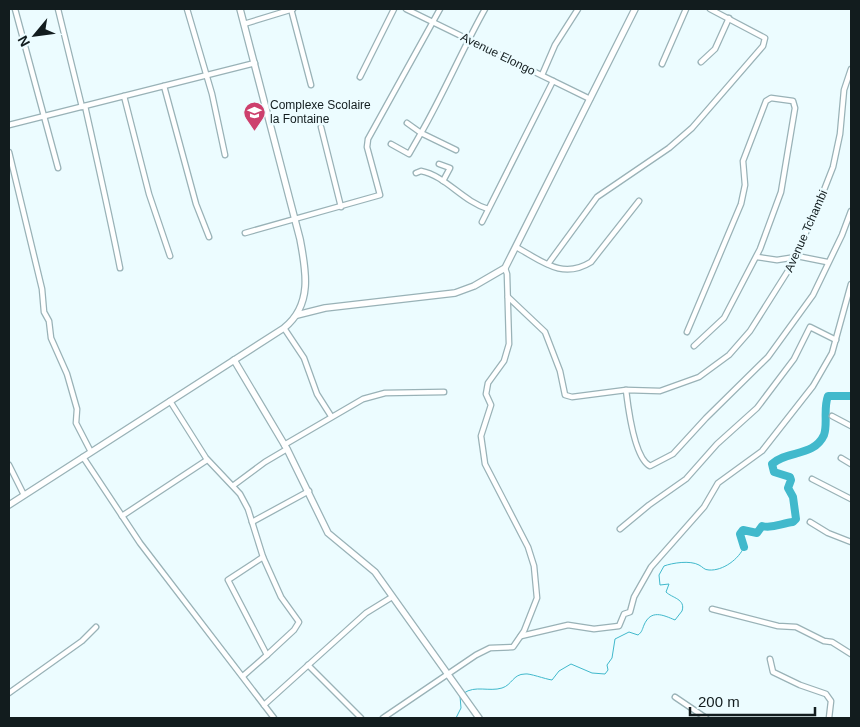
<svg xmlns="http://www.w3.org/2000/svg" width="860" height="727" font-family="Arial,sans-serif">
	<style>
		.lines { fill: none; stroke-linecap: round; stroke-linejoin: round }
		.stream { stroke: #41b9cc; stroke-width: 1 }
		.river { stroke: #41b9cc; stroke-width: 8 }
		.minor-casing { stroke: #99b2b7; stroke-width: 7 }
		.tertiary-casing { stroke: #99b2b7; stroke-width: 8 }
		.minor { stroke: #fff; stroke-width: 4.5 }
		.tertiary { stroke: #fff; stroke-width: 5.5 }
		.labels { text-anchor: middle; stroke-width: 5; stroke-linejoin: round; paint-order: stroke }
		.street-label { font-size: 12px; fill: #121c1e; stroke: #ecfcff }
		.poi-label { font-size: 12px; fill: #121c1e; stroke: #ecfcff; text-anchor: start }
	</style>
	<rect width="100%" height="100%" fill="#ecfcff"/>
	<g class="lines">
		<!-- stream -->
		<g class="stream">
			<path d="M 464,693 C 475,685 489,692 502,688 C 512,685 513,674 525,674 C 529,673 545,679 552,680 L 559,671 L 571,664 L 592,673 L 605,674 L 608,670 L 607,665 L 612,658 L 615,639 L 629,632 L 638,635 C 642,632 642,630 644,625 C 651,609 663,615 675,620 L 682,611 C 686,599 672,598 666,592 L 669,584 L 660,585 L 659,575 L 664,566 C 672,563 690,560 699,565 C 703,567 704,570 709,570 C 723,571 739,559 744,547"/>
			<polyline points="456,718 461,708 460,696"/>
		</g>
		<!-- river -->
		<path class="river" d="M 744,547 L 740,534 L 743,530 L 757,533 L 762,526 C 773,529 782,523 793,522 L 796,519 L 793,497 L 788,488 L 791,480 L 790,477 L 774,472 L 772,464 C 787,450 814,457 824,435 C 828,424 823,409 828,396 L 851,396"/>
		<defs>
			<g id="minor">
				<polyline points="15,9 58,168"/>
				<polyline points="58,9 82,107"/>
				<polyline points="187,9 212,94 225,155"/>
				<polyline points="291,9 311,85"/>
				<polyline points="406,9 590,99"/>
				<polyline points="244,24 293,9"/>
				<polyline points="701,62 715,49 729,18"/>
				<polyline points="662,64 686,9"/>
				<polyline points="542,75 555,45 578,9"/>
				<polyline points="360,77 394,9"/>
				<polyline points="164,86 196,204 209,237"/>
				<polyline points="124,96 149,194 170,256"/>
				<path d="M 85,106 C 97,160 109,213 120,268"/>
				<path d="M 407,123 L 421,133 C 444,93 462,50 485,9"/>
				<polyline points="9,125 255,63"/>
				<polyline points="321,127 341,207"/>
				<polyline points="391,144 409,154 421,133 456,150"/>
				<polyline points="9,152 42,289 44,312 49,321 51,338 67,374 77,409 76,423 91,452"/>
				<polyline points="439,164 450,168 443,181"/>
				<path d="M 416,173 L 421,171 C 446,176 462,201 488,209"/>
				<polyline points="482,222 553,81"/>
				<polyline points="245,233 380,195 367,147 368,139 440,9"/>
				<path d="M 516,247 C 542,261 562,280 591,262 L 639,201"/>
				<polyline points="797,256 827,262"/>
				<polyline points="757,257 777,260 796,257"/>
				<polyline points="548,264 597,197 669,148 692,128 763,46 765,38 710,9"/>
				<polyline points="508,297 545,332 560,371 565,395 572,397 626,390 660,391 699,377 729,355 750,331 793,263 824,190 833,167 840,134 844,90 851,69"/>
				<polyline points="284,328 304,358 317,394 331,416"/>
				<polyline points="687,332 741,204 745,185 743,161 766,101 771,98 793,101 795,108 781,192 760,249 724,318 694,346"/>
				<path d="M 626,390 C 628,407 634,458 650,466 L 673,454 L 706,418 L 768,357 L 813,295 L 842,235 L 851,211"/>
				<polyline points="170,401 206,458 240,494 248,509 263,557 228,580 267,655 243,676"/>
				<polyline points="832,416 851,426"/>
				<polyline points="284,445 363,399 385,393 444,392"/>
				<polyline points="83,457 140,543 274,718"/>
				<polyline points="841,458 851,464"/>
				<polyline points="9,465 24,495"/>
				<polyline points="812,479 851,499"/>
				<polyline points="234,485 265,462 287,449"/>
				<polyline points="122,516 207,460"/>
				<polyline points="252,522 309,491"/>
				<polyline points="810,522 828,533 851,542"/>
				<polyline points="620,529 649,505 686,479 717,444 757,408 794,359 810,327 836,340"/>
				<polyline points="263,557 281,597 299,622 294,630 267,655"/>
				<polyline points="712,609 778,626 796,627 824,641 832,642 851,654"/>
				<polyline points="521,636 568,625 594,629 619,626 624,614 630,612 634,597 651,567 704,507 718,483 762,451 813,386 832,353 851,284"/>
				<polyline points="770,659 773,672 800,685 826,694 831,701 829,718"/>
				<polyline points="308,665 361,718"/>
				<polyline points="9,693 82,641 96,627"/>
				<polyline points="675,697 706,718"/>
				<polyline points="264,705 366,613 392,597"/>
				<polyline points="383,718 476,655 490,648 513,647 524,631 537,598 534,566 528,547 485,464 481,436 491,405 486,394 488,383 504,361 509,344 507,274 505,268"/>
			</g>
			<g id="tertiary">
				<polyline points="297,315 325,308 455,293 474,286 505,268 635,9"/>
				<polyline points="234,360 287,449 328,533 375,572 479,718"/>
				<path d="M 9,505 L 284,328 C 313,305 306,270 300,239 L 240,9"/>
			</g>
		</defs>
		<!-- minor casing -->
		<use href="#minor" class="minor-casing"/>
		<!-- tertiary casing -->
		<use href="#tertiary" class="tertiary-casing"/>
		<!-- minor -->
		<use href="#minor" class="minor"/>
		<!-- tertiary -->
		<use href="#tertiary" class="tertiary"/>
	</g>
	<!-- icons -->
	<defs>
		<symbol id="school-pin" viewBox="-11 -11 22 30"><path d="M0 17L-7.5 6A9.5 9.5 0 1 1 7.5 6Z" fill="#cd406d" stroke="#ecfcff"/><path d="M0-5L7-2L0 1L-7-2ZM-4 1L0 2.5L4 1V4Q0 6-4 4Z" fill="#fff"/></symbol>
	</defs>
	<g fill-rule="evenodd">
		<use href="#school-pin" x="242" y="100" width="25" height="34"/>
	</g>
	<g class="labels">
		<!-- street labels -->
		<g class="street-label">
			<text transform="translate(498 54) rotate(26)" y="4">Avenue Elongo</text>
			<text transform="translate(806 231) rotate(-66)" y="4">Avenue Tchambi</text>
		</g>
		<!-- poi labels -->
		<g class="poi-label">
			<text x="270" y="109">Complexe Scolaire<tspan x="270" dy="14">la Fontaine</tspan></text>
		</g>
	</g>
	<!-- border -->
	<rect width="860" height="727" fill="none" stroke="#121c1e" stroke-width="20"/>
	<!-- north arrow -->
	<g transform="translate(35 35) rotate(241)" stroke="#ecfcff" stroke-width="4" paint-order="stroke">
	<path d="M0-4L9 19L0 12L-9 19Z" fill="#121c1e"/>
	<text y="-8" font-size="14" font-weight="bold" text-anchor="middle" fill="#121c1e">N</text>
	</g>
	<!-- scale -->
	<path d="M690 707v8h125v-8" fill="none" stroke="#121c1e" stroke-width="2.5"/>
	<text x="698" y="707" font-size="15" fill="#121c1e" stroke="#ecfcff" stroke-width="4" paint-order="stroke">200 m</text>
</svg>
